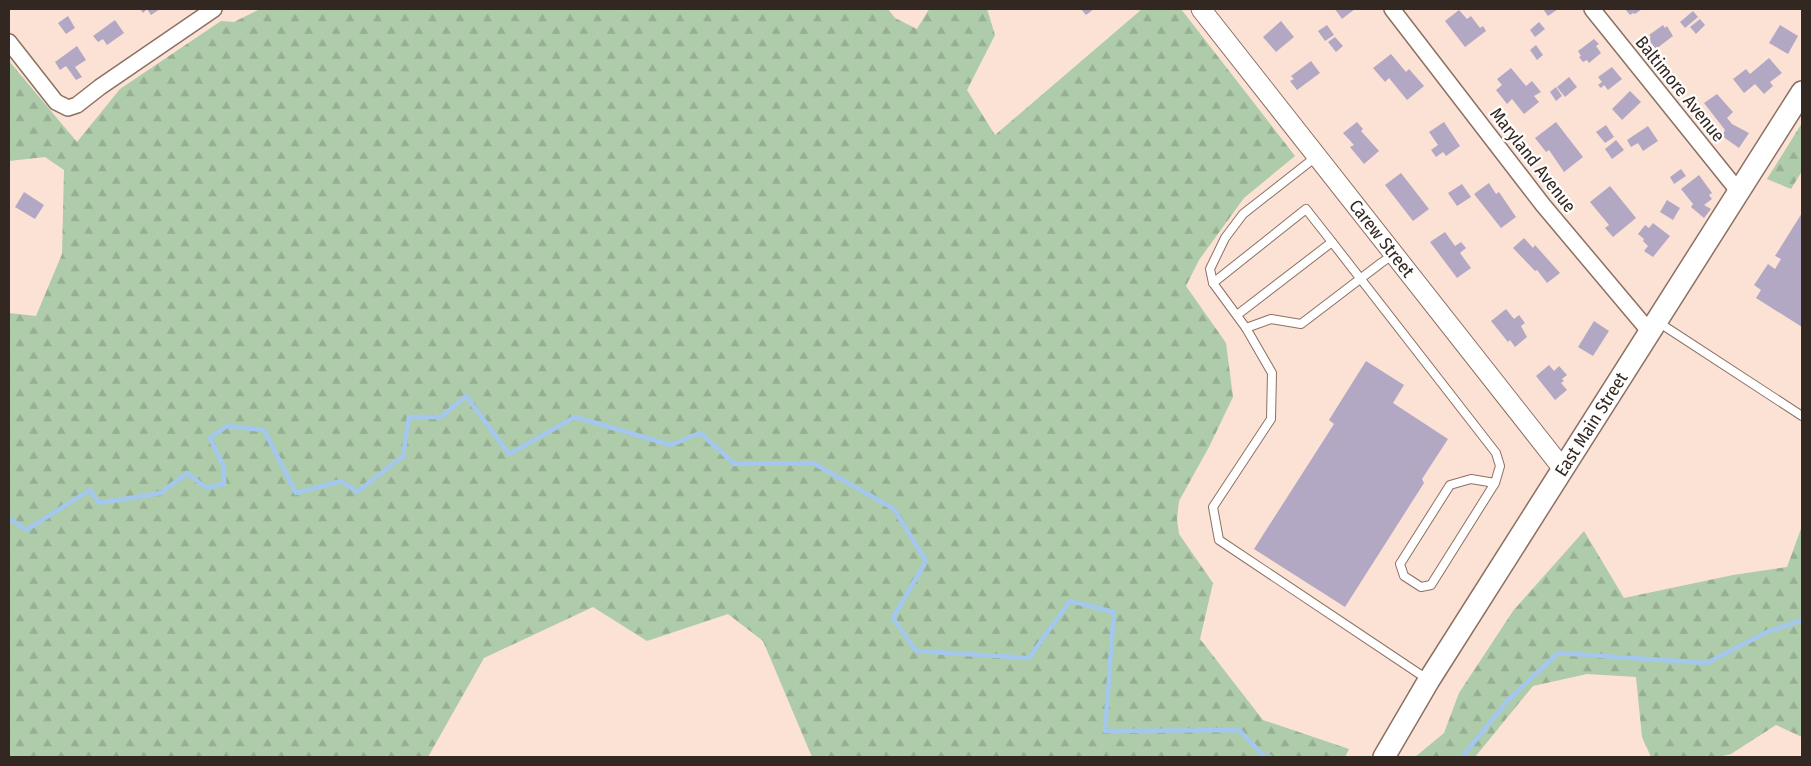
<svg xmlns="http://www.w3.org/2000/svg" width="1811" height="766" font-family="'Fira Sans Condensed',sans-serif">
	<style>
		.forest { fill: url(#forest-firs) }
		.lines { fill: none; stroke-linecap: round; stroke-linejoin: round }
		.stream { stroke: #a4c7ee; stroke-width: 4.5 }
		.building { fill: #b3a8c4 }
		.service-casing { stroke: #8c7162; stroke-width: 10 }
		.minor-casing { stroke: #8c7162; stroke-width: 18 }
		.tertiary-casing { stroke: #8c7162; stroke-width: 21 }
		.secondary-casing { stroke: #8c7162; stroke-width: 24 }
		.service { stroke: #fff; stroke-width: 8 }
		.minor { stroke: #fff; stroke-width: 15 }
		.tertiary { stroke: #fff; stroke-width: 19 }
		.secondary { stroke: #fff; stroke-width: 21 }
		.labels { text-anchor: middle; stroke-width: 4.5; stroke-linejoin: round; paint-order: stroke }
		.street-label { font-size: 18px; fill: #332721; stroke: #fff }
	</style>
	<defs>
		<pattern id="forest-firs" width="22" height="20" patternUnits="userSpaceOnUse" patternTransform="scale(1.25)"><rect width="22" height="20" fill="#aecbaa"/><path d="M5 1l3.5 6h-7zM16 11l3.5 6h-7z" fill="#96ae92"/></pattern>
	</defs>
	<rect width="100%" height="100%" fill="#fbe2d5"/>
	<!-- forest -->
	<g class="forest">
		<polygon points="260,9 888,9 895,18 917,29 929,9 987,9 995,35 967,90 995,135 1142,9 1181,9 1295,156 1244,198 1199,260 1186,286 1226,343 1233,397 1209,447 1179,501 1177,519 1179,534 1213,583 1200,639 1263,720 1349,749 1345,757 812,757 763,641 728,614 647,641 593,607 484,658 428,757 9,757 9,313 36,316 62,254 64,170 45,157 9,161 9,61 77,142 120,89 221,21 234,22"/>
		<polygon points="1802,123 1802,171 1791,189 1767,179"/>
		<polygon points="1802,526 1802,737 1776,725 1731,754 1718,757 1651,757 1642,737 1636,677 1587,674 1533,686 1475,757 1415,757 1444,733 1459,693 1513,611 1584,531 1624,598 1733,575 1787,567"/>
	</g>
	<g class="lines">
		<!-- stream -->
		<g class="stream">
			<polyline points="9,518 26,530 90,490 99,503 161,493 187,473 206,488 224,484 224,467 210,438 227,426 264,430 296,493 341,481 357,492 403,456 409,417 441,417 466,396 509,454 575,417 671,445 700,433 735,464 813,463 894,509 926,561 893,618 916,651 1029,658 1070,601 1114,612 1105,731 1239,730 1264,756 1270,757"/>
			<polyline points="1462,757 1509,699 1558,653 1707,663 1767,632 1802,620"/>
		</g>
	</g>
	<!-- building -->
	<g class="building">
		<polygon points="140,9 160,9 151,15 147,9 143,13"/>
		<polygon points="1081,9 1094,9 1086,15"/>
		<polygon points="1335,9 1355,9 1342,19"/>
		<polygon points="1543,9 1558,9 1548,16"/>
		<polygon points="1625,9 1642,9 1635,14 1633,13 1630,15"/>
		<polygon points="1459,10 1467,19 1471,16 1480,28 1483,26 1486,31 1465,47 1445,21"/>
		<polygon points="1693,11 1698,17 1685,28 1680,22"/>
		<polygon points="68,16 75,28 66,34 58,23"/>
		<polygon points="1700,19 1705,25 1696,34 1690,27"/>
		<polygon points="115,20 124,33 107,45 103,39 98,42 93,36"/>
		<polygon points="1281,21 1294,37 1276,52 1263,37"/>
		<polygon points="1539,22 1545,29 1535,37 1530,30"/>
		<polygon points="1327,25 1334,35 1325,41 1318,31"/>
		<polygon points="1663,25 1665,28 1667,26 1673,36 1656,49 1648,39 1651,37 1649,35"/>
		<polygon points="1780,25 1798,36 1788,54 1769,43"/>
		<polygon points="1335,37 1343,46 1336,52 1328,42"/>
		<polygon points="1594,39 1599,44 1596,46 1601,53 1589,63 1587,60 1583,62 1579,57 1581,56 1578,51"/>
		<polygon points="1536,45 1543,55 1537,60 1530,50"/>
		<polygon points="77,46 86,60 75,67 82,77 76,80 66,66 60,70 55,62"/>
		<polygon points="1391,54 1406,72 1409,69 1424,86 1407,100 1389,78 1385,82 1373,68"/>
		<polygon points="1769,58 1782,73 1770,82 1773,86 1764,94 1755,84 1744,93 1733,79 1746,69 1750,74"/>
		<polygon points="1311,61 1320,73 1297,90 1290,81 1294,79 1291,76"/>
		<polygon points="1612,67 1622,79 1608,90 1604,85 1601,88 1598,85 1602,82 1598,77"/>
		<polygon points="1511,68 1526,86 1532,81 1541,92 1534,96 1539,102 1524,114 1512,99 1507,104 1496,90 1502,85 1497,79"/>
		<polygon points="1569,77 1577,87 1565,97 1557,87"/>
		<polygon points="1556,87 1562,96 1556,101 1550,92"/>
		<polygon points="1630,91 1641,102 1622,120 1612,109"/>
		<polygon points="1717,94 1733,112 1727,118 1732,124 1749,133 1739,148 1722,136 1725,130 1704,103"/>
		<polygon points="1357,122 1363,129 1361,131 1379,151 1364,164 1350,147 1354,145 1343,133"/>
		<polygon points="1444,122 1460,146 1446,156 1443,152 1436,157 1431,150 1438,145 1429,132"/>
		<polygon points="1556,122 1583,157 1564,172 1549,150 1546,152 1535,138"/>
		<polygon points="1606,125 1614,137 1605,143 1596,132"/>
		<polygon points="1648,126 1658,141 1643,151 1638,143 1631,147 1627,140"/>
		<polygon points="1616,140 1624,150 1612,159 1605,149"/>
		<polygon points="1681,169 1686,176 1674,184 1670,177"/>
		<polygon points="1401,173 1429,209 1413,221 1385,185"/>
		<polygon points="1699,175 1712,193 1709,195 1712,199 1704,205 1711,209 1704,218 1691,207 1693,204 1681,189"/>
		<polygon points="1489,183 1496,194 1499,192 1516,217 1501,228 1474,194"/>
		<polygon points="1462,184 1471,197 1457,206 1448,193"/>
		<polygon points="1610,186 1636,218 1613,237 1605,228 1609,225 1590,202"/>
		<polygon points="24,192 44,205 35,219 15,207"/>
		<polygon points="1667,200 1680,208 1673,220 1660,212"/>
		<polygon points="1802,213 1802,327 1756,298 1761,290 1754,285 1768,264 1775,269 1781,259 1775,256"/>
		<polygon points="1653,223 1670,236 1653,257 1644,251 1648,246 1643,241 1644,239 1638,234 1645,225 1649,228"/>
		<polygon points="1445,232 1455,246 1461,242 1466,248 1460,253 1471,268 1457,278 1430,242"/>
		<polygon points="1524,238 1533,248 1535,245 1560,273 1547,283 1537,270 1535,271 1513,248"/>
		<polygon points="1506,309 1514,319 1519,315 1525,323 1521,326 1527,337 1515,347 1510,340 1508,342 1491,321"/>
		<polygon points="1594,321 1609,331 1593,356 1578,347"/>
		<polygon points="1366,361 1404,385 1393,403 1448,439 1422,479 1424,483 1345,607 1254,549 1334,424 1329,420"/>
		<polygon points="1549,365 1554,371 1559,366 1567,375 1562,379 1564,381 1561,383 1567,390 1555,400 1536,376"/>
	</g>
	<g class="lines">
		<defs>
			<g id="service">
				<polyline points="1394,254 1381,263 1301,324 1271,319 1246,328 1213,283 1306,209 1332,242 1496,453 1500,466 1495,483 1431,585 1421,587 1404,576 1400,564 1450,485 1471,479 1495,483"/>
				<polyline points="1213,283 1210,269 1225,238 1243,214 1317,156"/>
				<polyline points="1237,315 1332,242"/>
				<polyline points="1658,322 1802,416"/>
				<polyline points="1246,328 1272,373 1271,419 1213,507 1219,540 1427,679"/>
			</g>
			<g id="minor">
				<polyline points="1392,9 1543,205 1649,331"/>
				<polyline points="1592,9 1739,192"/>
				<polyline points="9,42 56,102 68,108 77,105 100,87 214,9"/>
			</g>
			<g id="tertiary">
				<path id="s1" d="M 1201,9 L 1563,469"/>
			</g>
			<g id="secondary">
				<path id="s2" d="M 1384,757 L 1429,680 L 1802,92"/>
			</g>
		</defs>
		<!-- service casing -->
		<use href="#service" class="service-casing"/>
		<!-- minor casing -->
		<use href="#minor" class="minor-casing"/>
		<!-- tertiary casing -->
		<use href="#tertiary" class="tertiary-casing"/>
		<!-- secondary casing -->
		<use href="#secondary" class="secondary-casing"/>
		<!-- service -->
		<use href="#service" class="service"/>
		<!-- minor -->
		<use href="#minor" class="minor"/>
		<!-- tertiary -->
		<use href="#tertiary" class="tertiary"/>
		<!-- secondary -->
		<use href="#secondary" class="secondary"/>
	</g>
	<g class="labels">
		<!-- street labels -->
		<g class="street-label">
			<text transform="translate(1680 89) rotate(51)" y="6">Baltimore Avenue</text>
			<text transform="translate(1533 160) rotate(52)" y="6">Maryland Avenue</text>
			<text dy="6" stroke="none"><textPath href="#s1" startOffset="292">Carew Street</textPath></text>
			<text dy="6" stroke="none"><textPath href="#s2" startOffset="392">East Main Street</textPath></text>
		</g>
	</g>
	<!-- border -->
	<rect width="1811" height="766" fill="none" stroke="#332721" stroke-width="20"/>
</svg>
